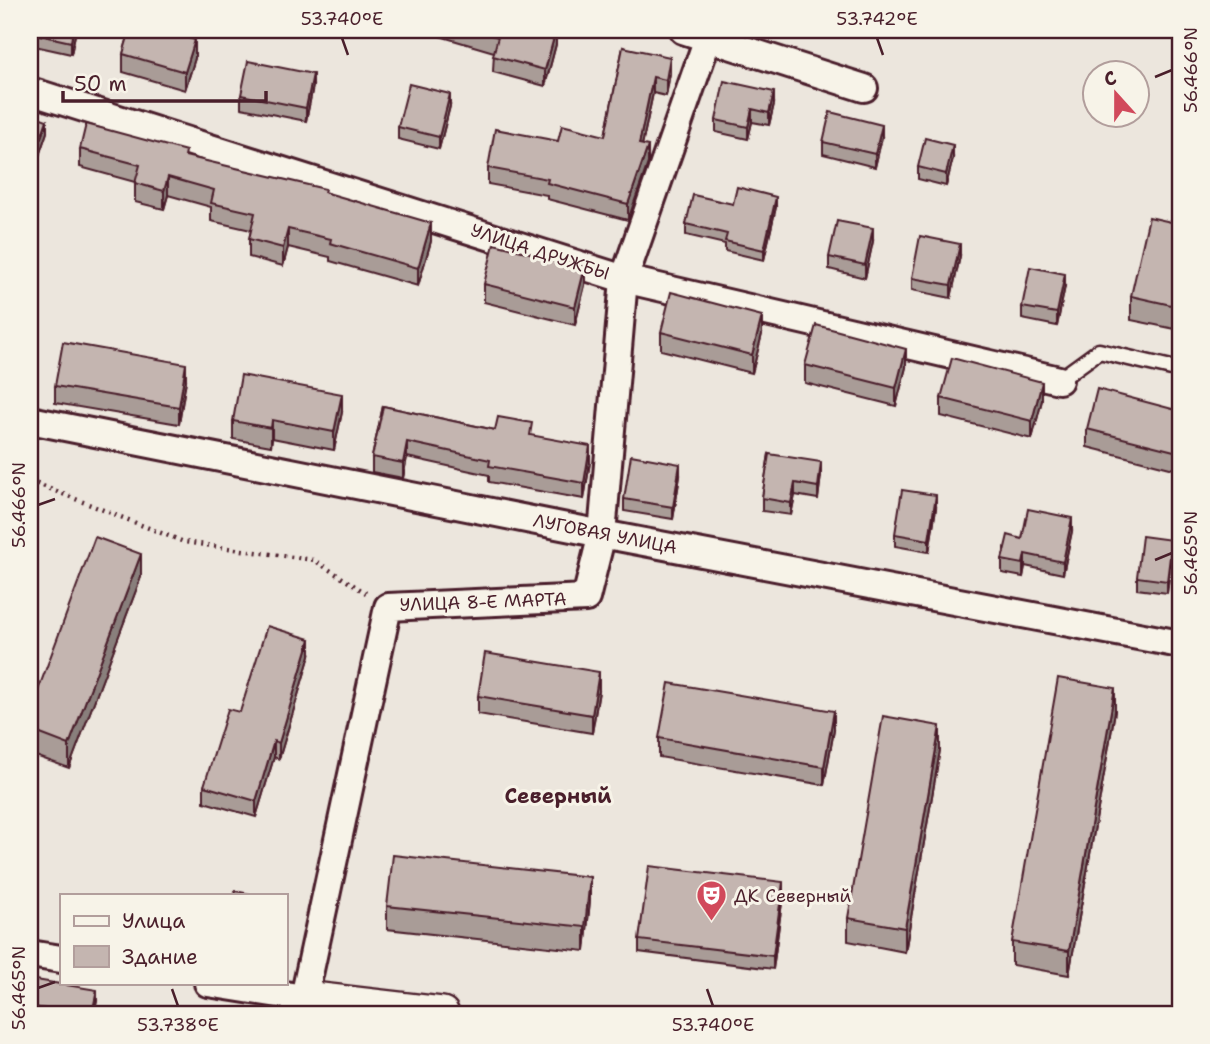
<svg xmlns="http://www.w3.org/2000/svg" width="1210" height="1044" font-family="'Shantell Sans',sans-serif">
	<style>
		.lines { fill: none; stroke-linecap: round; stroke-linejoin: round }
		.service-casing { stroke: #4a1f2b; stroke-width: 19 }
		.minor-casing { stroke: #4a1f2b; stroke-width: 32 }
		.tertiary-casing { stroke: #4a1f2b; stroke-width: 38 }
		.path { stroke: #4a1f2b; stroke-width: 4.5; stroke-dasharray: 2 5; stroke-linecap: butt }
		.service { stroke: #f7f3e8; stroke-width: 14 }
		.minor { stroke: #f7f3e8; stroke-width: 26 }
		.tertiary { stroke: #f7f3e8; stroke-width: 33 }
		.wall { fill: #a99c97; stroke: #4a1f2b; stroke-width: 2 }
		.shaded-wall { fill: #897f7b; stroke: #4a1f2b; stroke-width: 2 }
		.building { fill: #c4b5b0; stroke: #4a1f2b; stroke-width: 2 }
		.ticks { fill: none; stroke: #4a1f2b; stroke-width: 2.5 }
		.labels { text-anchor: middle; stroke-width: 6; stroke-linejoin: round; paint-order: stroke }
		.street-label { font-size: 18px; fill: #4a1f2b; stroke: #f7f3e8 }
		.poi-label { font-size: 18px; fill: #4a1f2b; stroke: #f7f3e8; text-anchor: start }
		.quarter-label { font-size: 21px; font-weight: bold; fill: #4a1f2b; stroke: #f7f3e8 }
		.neatline { fill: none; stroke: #4a1f2b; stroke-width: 2.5 }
		.ticks-label { font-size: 18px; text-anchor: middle; fill: #4a1f2b }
	</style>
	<rect width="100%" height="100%" fill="#ece6dd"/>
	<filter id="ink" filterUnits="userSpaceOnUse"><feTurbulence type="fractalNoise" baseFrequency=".0143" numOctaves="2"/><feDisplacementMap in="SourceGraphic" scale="14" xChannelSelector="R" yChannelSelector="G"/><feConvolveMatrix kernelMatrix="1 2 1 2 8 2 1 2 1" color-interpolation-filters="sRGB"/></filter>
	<g filter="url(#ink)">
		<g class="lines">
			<defs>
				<polyline id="service" points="1059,380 1099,351 1180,370"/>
				<g id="minor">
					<polyline points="683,30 864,88"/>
					<polyline points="30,91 624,279 1059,380"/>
					<polyline points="30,420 602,534 1180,644"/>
					<polyline points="30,954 61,959"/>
					<polyline points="208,983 304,998 388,607 586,598 602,534 624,279 708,38"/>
				</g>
				<polyline id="tertiary" points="298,1014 304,998 442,1014"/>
			</defs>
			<!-- service casing -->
			<use href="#service" class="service-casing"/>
			<!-- minor casing -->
			<use href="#minor" class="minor-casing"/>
			<!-- tertiary casing -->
			<use href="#tertiary" class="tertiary-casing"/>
			<!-- path -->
			<polyline class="path" points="30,481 184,542 314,560 366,593"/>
			<!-- service -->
			<use href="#service" class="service"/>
			<!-- minor -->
			<use href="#minor" class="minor"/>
			<!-- tertiary -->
			<use href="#tertiary" class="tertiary"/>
		</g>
		<!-- wall -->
		<g class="wall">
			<polygon points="30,30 76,30 71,54 30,45"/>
			<polygon points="130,30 193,30 190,38 195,58 185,90 123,72 123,54"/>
			<polygon points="419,30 556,30 556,44 545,86 493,72 494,52"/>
			<polygon points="623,47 670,73 666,96 653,93 642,145 648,163 628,220 547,199 547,195 488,184 488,168 558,141 605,136"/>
			<polygon points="313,86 306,121 241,108 241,95"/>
			<polygon points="774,104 769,125 752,122 748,139 716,132 716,120"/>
			<polygon points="450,106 439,149 398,139 398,127"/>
			<polygon points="30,114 47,132 31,179 30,179"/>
			<polygon points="882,137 875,167 823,154 823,142"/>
			<polygon points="80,149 186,156 325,193 431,241 418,286 330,261 330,257 288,247 283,266 249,257 249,239 251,230 211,221 211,207 168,195 164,209 135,202 135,182 80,167"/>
			<polygon points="953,158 946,186 918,179 918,167"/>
			<polygon points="733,204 776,207 764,260 725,251 725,244 686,235 686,224"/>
			<polygon points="1180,224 1180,330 1131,320 1131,296"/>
			<polygon points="873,241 865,278 829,269 829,257"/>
			<polygon points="960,256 951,298 912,290 912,278"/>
			<polygon points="484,284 585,285 575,325 484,302"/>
			<polygon points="1065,286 1057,326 1022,319 1022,307"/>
			<polygon points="661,332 762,334 752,373 661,350"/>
			<polygon points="805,365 906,367 896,406 805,383"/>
			<polygon points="186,380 179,424 55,403 55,386"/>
			<polygon points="941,398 1042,400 1032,439 941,416"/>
			<polygon points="383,406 495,430 532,436 590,462 584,499 489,482 489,475 407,457 403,478 372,472 372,457"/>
			<polygon points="1180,411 1180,460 1178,470 1087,447 1087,429"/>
			<polygon points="342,412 334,450 272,438 271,446 233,439 233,421"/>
			<polygon points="769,454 821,475 818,499 795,495 791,515 762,511 762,498"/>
			<polygon points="680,476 673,519 624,511 624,499"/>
			<polygon points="936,508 929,552 895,546 895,534"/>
			<polygon points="1072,531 1063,574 1025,566 1023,577 1002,573 1002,560 1022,539"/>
			<polygon points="1172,553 1167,593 1137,589 1137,577"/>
			<polygon points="141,577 69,768 30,754 30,712"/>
			<polygon points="310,655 279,759 274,757 256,817 204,802 204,786 240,712"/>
			<polygon points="599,691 592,733 478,714 478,696"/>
			<polygon points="1115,711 1069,975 1012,965 1012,942"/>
			<polygon points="834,730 824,785 659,757 659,738"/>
			<polygon points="940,750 905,952 848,941 848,918"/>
			<polygon points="783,895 773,969 639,952 639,940"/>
			<polygon points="590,900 585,951 387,929 387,906"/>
			<polygon points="30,979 97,1001 94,1014 30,1014"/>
		</g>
		<!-- shaded-wall -->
		<g class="shaded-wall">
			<polygon points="73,30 76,30 71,54 71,42"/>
			<polygon points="187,30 193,30 185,55 185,37"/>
			<polygon points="556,30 556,44 545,86 545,70"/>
			<polygon points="195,40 195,58 185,90 185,72"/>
			<polygon points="670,57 670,73 666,96 666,80"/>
			<polygon points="313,74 313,86 306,121 306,108"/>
			<polygon points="653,77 653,93 639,160 639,144"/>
			<polygon points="774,92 774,104 769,125 769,113"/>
			<polygon points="450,94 450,106 439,149 439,137"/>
			<polygon points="752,109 752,122 748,139 748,127"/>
			<polygon points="47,120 47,132 31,179 31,167"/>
			<polygon points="882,125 882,137 875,167 875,154"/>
			<polygon points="953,145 953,158 946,186 946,174"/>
			<polygon points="648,146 648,163 628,220 628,204"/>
			<polygon points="168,177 168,195 164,209 164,191"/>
			<polygon points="776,197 776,207 764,260 764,250"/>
			<polygon points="431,223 431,241 418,286 418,268"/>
			<polygon points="873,228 873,241 865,278 865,265"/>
			<polygon points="288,229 288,247 283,266 283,248"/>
			<polygon points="960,244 960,256 951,298 951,285"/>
			<polygon points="585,267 585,285 575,325 575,307"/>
			<polygon points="1065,274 1065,286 1057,326 1057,313"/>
			<polygon points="762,316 762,334 752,373 752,355"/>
			<polygon points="906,349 906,367 896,406 896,388"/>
			<polygon points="186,364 186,380 179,424 179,407"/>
			<polygon points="1042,382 1042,400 1032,439 1032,421"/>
			<polygon points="342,394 342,412 334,450 334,432"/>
			<polygon points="272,420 272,438 271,446 271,428"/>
			<polygon points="1180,441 1180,460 1178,470 1178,452"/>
			<polygon points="407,442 407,457 403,478 403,463"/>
			<polygon points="590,446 590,462 584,499 584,483"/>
			<polygon points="821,462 821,475 818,499 818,487"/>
			<polygon points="680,464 680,476 673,519 673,507"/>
			<polygon points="795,483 795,495 791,515 791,503"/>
			<polygon points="936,495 936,508 929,552 929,540"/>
			<polygon points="1072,518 1072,531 1063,574 1063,562"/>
			<polygon points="1172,540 1172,553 1167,593 1167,581"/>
			<polygon points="141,554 141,577 69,768 69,745"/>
			<polygon points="1025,554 1025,566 1023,577 1023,564"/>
			<polygon points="310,639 310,655 279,759 279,743"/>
			<polygon points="599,672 599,691 592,733 592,715"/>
			<polygon points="1115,688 1115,711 1069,975 1069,951"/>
			<polygon points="834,711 834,730 824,785 824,767"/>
			<polygon points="940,726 940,750 905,952 905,928"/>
			<polygon points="274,741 274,757 256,817 256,801"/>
			<polygon points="590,877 590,900 585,951 585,927"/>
			<polygon points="783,882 783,895 773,969 773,956"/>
			<polygon points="97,990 97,1001 94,1014 92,1014"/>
		</g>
		<!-- building -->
		<g class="building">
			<polygon points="30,30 73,30 71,42 30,33"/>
			<polygon points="130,30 187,30 185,37 195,40 185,72 123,54"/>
			<polygon points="473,30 556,30 545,70 493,56 498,37"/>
			<polygon points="623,47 670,57 666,80 653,77 639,144 648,146 628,204 547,183 548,179 488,168 495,129 558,141 562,125 605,136"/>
			<polygon points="248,61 313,74 306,108 241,95"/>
			<polygon points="724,81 774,92 769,113 752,109 748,127 716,120"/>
			<polygon points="409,84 450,94 439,137 398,127"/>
			<polygon points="830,112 882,125 875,154 823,142"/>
			<polygon points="30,114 47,120 31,167 30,167"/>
			<polygon points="86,124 186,151 185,156 325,189 324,192 431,223 418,268 330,243 331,239 288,229 283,248 249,239 255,213 211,203 214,190 168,177 164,191 135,183 140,165 80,149"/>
			<polygon points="925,138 953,145 946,174 918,167"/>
			<polygon points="737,187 776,197 764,250 725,241 727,234 686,224 693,195 733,204"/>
			<polygon points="1149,217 1180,224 1180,307 1131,296"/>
			<polygon points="837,221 873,228 865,265 829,257"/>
			<polygon points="920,236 960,244 951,285 912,278"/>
			<polygon points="494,244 585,267 575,307 484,284"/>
			<polygon points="1030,267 1065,274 1057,313 1022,307"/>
			<polygon points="671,292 762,316 752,355 661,332"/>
			<polygon points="816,325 906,349 896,388 805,365"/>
			<polygon points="63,342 186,364 179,407 55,386"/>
			<polygon points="952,358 1042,382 1032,421 941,398"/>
			<polygon points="241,375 342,394 334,432 272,420 271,428 233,421"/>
			<polygon points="1097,389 1180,411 1180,441 1178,452 1087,429"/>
			<polygon points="383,406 495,430 498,417 532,423 530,435 590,446 584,483 489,466 490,460 407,442 403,463 372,457"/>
			<polygon points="769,454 821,462 818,487 795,483 791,503 762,498"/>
			<polygon points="631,455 680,464 673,507 624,499"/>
			<polygon points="902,490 936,495 929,540 895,534"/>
			<polygon points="1028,509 1072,518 1063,562 1025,554 1023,564 1002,560 1008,535 1022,539"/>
			<polygon points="1142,536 1172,540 1167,581 1137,577"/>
			<polygon points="95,537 141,554 69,745 30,730 30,712"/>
			<polygon points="267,626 310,639 279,743 274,741 256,801 204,786 228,709 240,712"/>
			<polygon points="485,653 599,672 592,715 478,696"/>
			<polygon points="1058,678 1115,688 1069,951 1012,942"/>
			<polygon points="669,683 834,711 824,767 659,738"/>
			<polygon points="883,716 940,726 905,928 848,918"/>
			<polygon points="393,855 590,877 585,927 387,906"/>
			<polygon points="649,866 783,882 773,956 639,940"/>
			<polygon points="235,891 255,895 234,895"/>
			<polygon points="30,979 97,990 92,1014 77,1014 33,1007 31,1014 30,1014"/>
		</g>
	</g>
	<!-- ticks -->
	<path class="ticks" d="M 342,38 L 348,55M 877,38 L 883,55M 1155,77 L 1172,70M 38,505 L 55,499M 1155,560 L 1172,553M 38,988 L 55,982M 172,989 L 178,1006M 707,989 L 713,1006"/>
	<!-- icons -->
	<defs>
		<symbol id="theatre-pin" viewBox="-11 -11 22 30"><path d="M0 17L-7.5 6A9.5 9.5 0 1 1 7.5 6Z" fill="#d1495b" stroke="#f7f3e8"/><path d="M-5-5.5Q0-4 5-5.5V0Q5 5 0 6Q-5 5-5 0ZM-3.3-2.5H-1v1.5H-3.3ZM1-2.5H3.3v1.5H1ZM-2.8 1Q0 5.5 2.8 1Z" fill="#fff"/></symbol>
	</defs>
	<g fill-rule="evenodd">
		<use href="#theatre-pin" x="694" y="878" width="35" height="47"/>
	</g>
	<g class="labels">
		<!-- street labels -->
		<g class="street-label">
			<text transform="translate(540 252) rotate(18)" y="6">УЛИЦА ДРУЖБЫ</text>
			<text transform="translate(605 534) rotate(11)" y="6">ЛУГОВАЯ УЛИЦА</text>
			<text transform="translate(483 602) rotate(-2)" y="6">УЛИЦА 8-Е МАРТА</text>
		</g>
		<!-- poi labels -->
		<g class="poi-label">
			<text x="734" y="902">ДК Северный</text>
		</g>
		<!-- quarter labels -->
		<g class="quarter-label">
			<text x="558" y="803">Северный</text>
		</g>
	</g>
	<!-- margin -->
	<rect width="1210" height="1044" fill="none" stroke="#f7f3e8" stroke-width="77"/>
	<!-- legend -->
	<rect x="60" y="894" width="228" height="91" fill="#f7f3e8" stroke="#b29e9c" stroke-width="2"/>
	<rect x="74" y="916" width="35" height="10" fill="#f7f3e8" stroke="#b29e9c" stroke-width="2"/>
	<text x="122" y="928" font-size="21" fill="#4a1f2b">Улица</text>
	<rect x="74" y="946" width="35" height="21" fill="#c4b5b0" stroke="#b29e9c" stroke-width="2"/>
	<text x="122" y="964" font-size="21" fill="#4a1f2b">Здание</text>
	<!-- north arrow -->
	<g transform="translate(1116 94) rotate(339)"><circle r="33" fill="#f7f3e8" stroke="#b29e9c" stroke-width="2"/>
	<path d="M0-5L12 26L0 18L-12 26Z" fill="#d1495b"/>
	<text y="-10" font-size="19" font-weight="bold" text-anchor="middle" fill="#4a1f2b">С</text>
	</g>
	<!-- scale -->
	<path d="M63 91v10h203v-10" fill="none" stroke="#4a1f2b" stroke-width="3.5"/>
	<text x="74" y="91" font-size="21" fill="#4a1f2b" stroke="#f7f3e8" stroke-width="5" paint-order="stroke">50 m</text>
	<rect x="38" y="38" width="1134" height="968" class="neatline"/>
	<g class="ticks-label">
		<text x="342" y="25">53.740°E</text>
		<text x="877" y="25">53.742°E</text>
		<text transform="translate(1191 70) rotate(-90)" y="6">56.466°N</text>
		<text transform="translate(19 505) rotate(-90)" y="6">56.466°N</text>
		<text transform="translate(1191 553) rotate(-90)" y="6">56.465°N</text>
		<text transform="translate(19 988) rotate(-90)" y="6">56.465°N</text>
		<text x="178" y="1031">53.738°E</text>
		<text x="713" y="1031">53.740°E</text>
	</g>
</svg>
